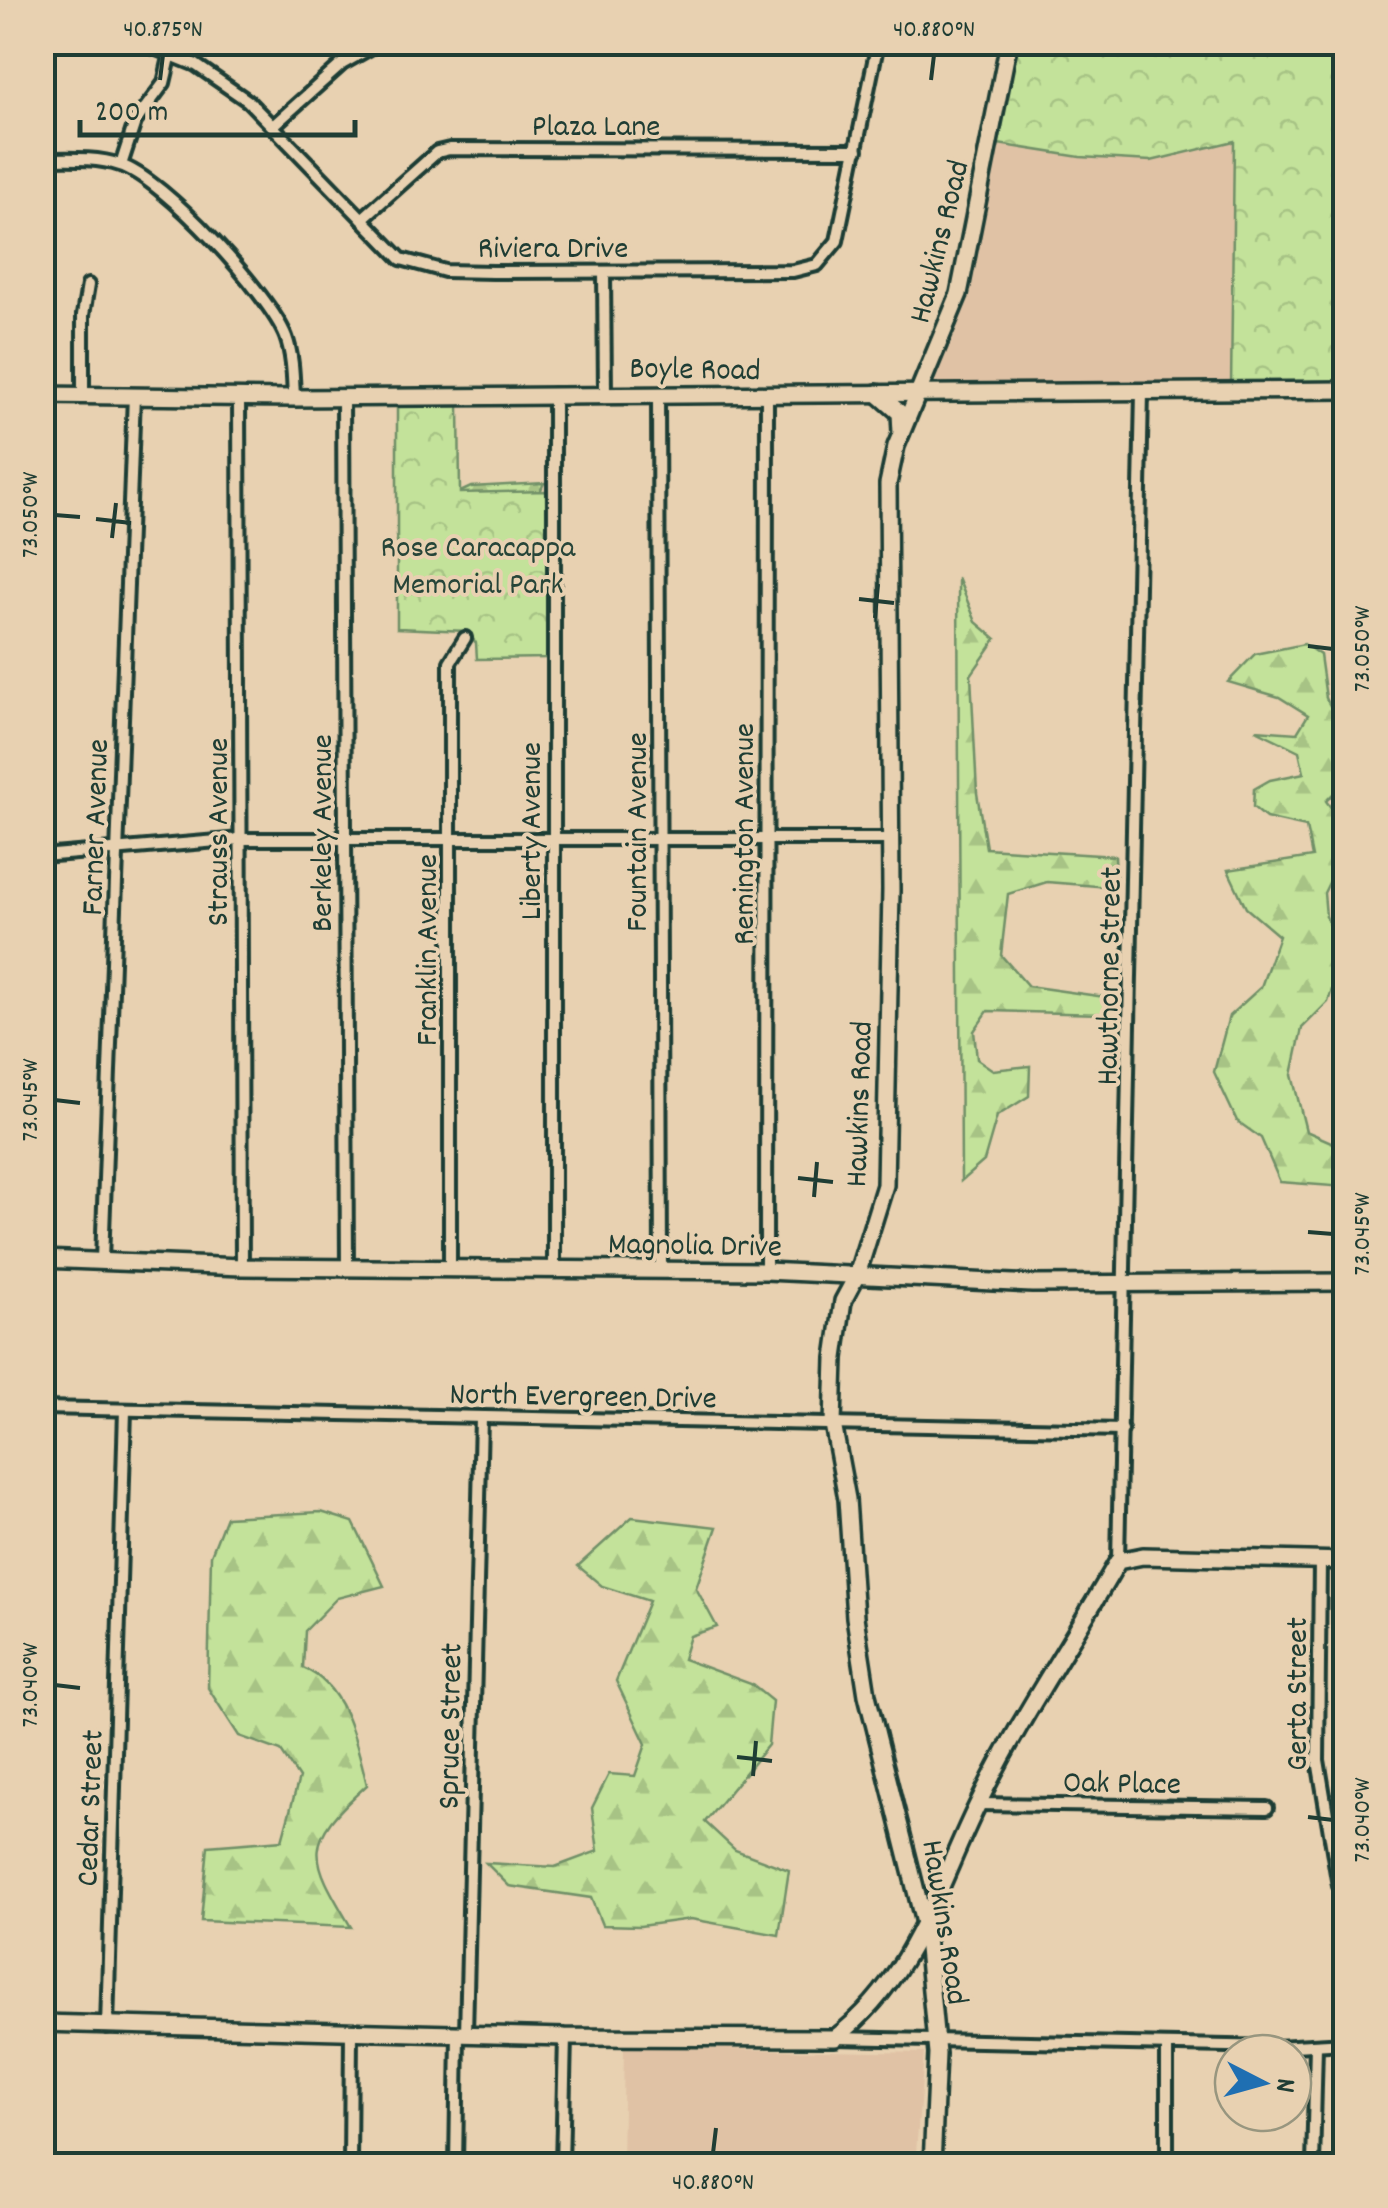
<svg xmlns="http://www.w3.org/2000/svg" width="1388" height="2208" font-family="Dekko,sans-serif">
	<style>
		.built { fill: #e0c2a5 }
		.forest { fill: url(#forest-firs); stroke: #719067; stroke-width: 2.5 }
		.park { fill: url(#park-crowns); stroke: #719067; stroke-width: 2.5 }
		.lines { fill: none; stroke-linecap: round; stroke-linejoin: round }
		.street-casing { stroke: #1f3d34; stroke-width: 18 }
		.secondary-casing { stroke: #1f3d34; stroke-width: 22 }
		.street { stroke: #e8d1b1; stroke-width: 10 }
		.secondary { stroke: #e8d1b1; stroke-width: 15 }
		.ticks { fill: none; stroke: #1f3d34; stroke-width: 4 }
		.labels { text-anchor: middle; stroke-width: 8; stroke-linejoin: round; paint-order: stroke }
		.street-label { font-size: 32px; fill: #1f3d34; stroke: #e8d1b1 }
		.park-label { font-size: 32px; fill: #274539; stroke: #e8d1b1 }
		.neatline { fill: none; stroke: #1f3d34; stroke-width: 4 }
		.ticks-label { font-size: 25px; text-anchor: middle; fill: #1f3d34 }
	</style>
	<defs>
		<pattern id="forest-firs" width="22" height="20" patternUnits="userSpaceOnUse" patternTransform="scale(2.5)"><rect width="22" height="20" fill="#c3e29a"/><path d="M5 1l3.5 6h-7zM16 11l3.5 6h-7z" fill="#a7c385"/></pattern>
		<pattern id="park-crowns" width="20" height="18" patternUnits="userSpaceOnUse" patternTransform="scale(2.5)"><rect width="20" height="18" fill="#c3e29a"/><path d="M2 6a3 3 0 1 1 6 0M12 15a3 3 0 1 1 6 0" fill="none" stroke="#a7c385"/></pattern>
	</defs>
	<rect width="100%" height="100%" fill="#e8d1b1"/>
	<filter id="ink" filterUnits="userSpaceOnUse"><feTurbulence type="fractalNoise" baseFrequency=".01" numOctaves="2"/><feDisplacementMap in="SourceGraphic" scale="20" xChannelSelector="R" yChannelSelector="G"/><feConvolveMatrix kernelMatrix="1 2 1 2 8 2 1 2 1" color-interpolation-filters="sRGB"/></filter>
	<g filter="url(#ink)">
		<!-- built -->
		<g class="built">
			<polygon points="1235,141 1231,388 928,389 995,144 1080,157 1150,161"/>
			<polygon points="624,2047 924,2053 915,2165 622,2165"/>
		</g>
		<!-- forest -->
		<g class="forest">
			<polygon points="544,483 538,496 456,494 471,487"/>
			<polygon points="958,578 976,622 996,639 971,675 977,793 986,848 1115,856 1116,877 1109,887 1047,882 1008,894 1001,955 1028,986 1112,998 1103,1014 988,1011 974,1031 977,1059 993,1070 1030,1066 1029,1096 997,1116 984,1161 961,1181"/>
			<polygon points="1304,644 1320,655 1326,698 1337,719 1345,721 1345,782 1326,801 1337,816 1340,860 1324,893 1326,916 1342,958 1328,1002 1302,1028 1292,1075 1306,1131 1345,1148 1345,1187 1280,1182 1261,1138 1237,1121 1214,1072 1229,1016 1261,987 1279,936 1246,908 1228,870 1312,857 1306,827 1266,818 1253,807 1254,789 1270,780 1304,773 1299,751 1256,730 1297,733 1308,715 1279,697 1228,682 1255,654"/>
			<path d="M 321,1512 L 353,1522 L 384,1586 L 337,1598 L 305,1631 L 303,1668 C 346,1685 357,1745 367,1785 C 301,1844 309,1856 351,1927 L 201,1921 L 208,1846 L 282,1840 L 299,1778 L 281,1751 L 239,1736 L 208,1688 L 211,1555 L 226,1517 Z"/>
			<polygon points="632,1517 717,1527 696,1588 717,1627 690,1636 683,1659 751,1684 772,1701 768,1745 705,1822 735,1850 789,1870 779,1935 691,1919 640,1926 602,1925 591,1898 509,1886 486,1863 555,1867 598,1851 592,1808 609,1774 635,1776 646,1744 616,1681 649,1601 602,1586 578,1566"/>
		</g>
		<!-- park -->
		<g class="park">
			<polygon points="1017,43 1345,43 1345,386 1231,388 1234,141 1151,161 1080,157 998,144"/>
			<polygon points="397,401 459,403 460,493 546,491 548,658 477,659 476,643 467,631 397,628"/>
		</g>
		<g class="lines">
			<defs>
				<g id="street">
					<polyline points="139,42 196,65 248,101 401,259 445,271 493,272 793,271 817,265 837,241 878,42"/>
					<polyline points="274,125 342,64 381,42"/>
					<path d="M 42,159 C 67,159 96,157 120,165 C 163,178 270,295 286,337 C 293,356 293,377 294,398"/>
					<polyline points="121,165 135,122 164,83 171,53"/>
					<polyline points="362,219 437,152 450,149 857,150"/>
					<polyline points="604,272 605,393"/>
					<polyline points="83,394 83,315 88,285"/>
					<polyline points="554,394 554,1268"/>
					<polyline points="658,394 661,1270"/>
					<polyline points="239,397 242,1267"/>
					<polyline points="343,397 347,1268"/>
					<polyline points="42,856 241,839 891,839"/>
					<polyline points="102,1260 134,395"/>
					<polyline points="450,1267 450,662 465,638"/>
					<polyline points="766,1271 767,396"/>
					<polyline points="42,1408 1122,1430"/>
					<polyline points="1118,1561 1142,392"/>
					<polyline points="1320,1561 1318,1760 1339,1886"/>
					<polyline points="978,1804 1267,1808"/>
					<polyline points="107,2027 125,1410"/>
					<polyline points="466,2034 481,1418"/>
					<polyline points="835,2038 1277,2047 1346,2043"/>
					<polyline points="350,2166 351,2032"/>
					<polyline points="456,2166 458,2034"/>
					<polyline points="562,2166 565,2037"/>
					<polyline points="1167,2166 1167,2046"/>
					<polyline points="1313,2166 1316,2045"/>
				</g>
				<g id="secondary">
					<polyline points="877,393 900,413 901,433"/>
					<polyline points="42,395 294,398 1346,390"/>
					<polyline points="42,1259 242,1267 766,1271 1032,1284 1346,1282"/>
					<path d="M 42,2023 L 565,2037 L 835,2038 C 913,1979 936,1890 977,1806 C 1017,1722 1072,1642 1118,1561 L 1143,1556 L 1346,1561"/>
					<polyline points="932,2166 937,2054 925,1927 867,1695 855,1617 847,1499 833,1424 835,1358 843,1301 857,1275 885,1185 891,890 888,484 896,446 959,294 1009,42"/>
				</g>
			</defs>
			<!-- street casing -->
			<use href="#street" class="street-casing"/>
			<!-- secondary casing -->
			<use href="#secondary" class="secondary-casing"/>
			<!-- street -->
			<use href="#street" class="street"/>
			<!-- secondary -->
			<use href="#secondary" class="secondary"/>
		</g>
	</g>
	<!-- ticks -->
	<path class="ticks" d="M 160,80 L 163,55M 931,80 L 934,55M 55,515 L 80,517M 96,519 L 131,523M 112,538 L 116,503M 859,599 L 894,603M 875,618 L 878,584M 1308,646 L 1333,649M 55,1100 L 80,1103M 798,1178 L 833,1182M 814,1197 L 817,1162M 1308,1232 L 1333,1234M 55,1685 L 80,1688M 737,1757 L 772,1761M 753,1776 L 756,1741M 1308,1817 L 1333,1820M 713,2153 L 716,2128"/>
	<g class="labels">
		<!-- street labels -->
		<g class="street-label">
			<text x="596" y="135">Plaza Lane</text>
			<text transform="translate(937 241) rotate(-76)" y="11">Hawkins Road</text>
			<text x="553" y="257">Riviera Drive</text>
			<text transform="translate(695 367) rotate(1)" y="11">Boyle Road</text>
			<text transform="translate(93 827) rotate(-88)" y="11">Farner Avenue</text>
			<text transform="translate(529 831) rotate(-90)" y="11">Liberty Avenue</text>
			<text transform="translate(216 832) rotate(-90)" y="11">Strauss Avenue</text>
			<text transform="translate(635 832) rotate(-90)" y="11">Fountain Avenue</text>
			<text transform="translate(320 833) rotate(-90)" y="11">Berkeley Avenue</text>
			<text transform="translate(742 834) rotate(-90)" y="11">Remington Avenue</text>
			<text transform="translate(425 950) rotate(-90)" y="11">Franklin Avenue</text>
			<text transform="translate(1107 976) rotate(-89)" y="11">Hawthorne Street</text>
			<text transform="translate(857 1104) rotate(-88)" y="11">Hawkins Road</text>
			<text transform="translate(695 1243) rotate(1)" y="11">Magnolia Drive</text>
			<text transform="translate(583 1394) rotate(1)" y="11">North Evergreen Drive</text>
			<text transform="translate(1295 1694) rotate(-90)" y="11">Gerta Street</text>
			<text transform="translate(448 1726) rotate(-89)" y="11">Spruce Street</text>
			<text transform="translate(1122 1781) rotate(1)" y="11">Oak Place</text>
			<text transform="translate(88 1808) rotate(-88)" y="11">Cedar Street</text>
			<text transform="translate(947 1922) rotate(81)" y="11">Hawkins Road</text>
		</g>
		<!-- park labels -->
		<g class="park-label">
			<text x="478" y="556">Rose Caracappa<tspan x="478" dy="37">Memorial Park</tspan></text>
		</g>
	</g>
	<!-- margin -->
	<rect width="1388" height="2208" fill="none" stroke="#e8d1b1" stroke-width="110"/>
	<!-- north arrow -->
	<g transform="translate(1263 2083) rotate(96)"><circle r="48" fill="#e8d1b1" stroke="#98967f" stroke-width="2.5"/>
	<path d="M0-8L18 38L0 25L-18 38Z" fill="#1f6fb2"/>
	<text y="-15" font-size="28" font-weight="bold" text-anchor="middle" fill="#1f3d34">N</text>
	</g>
	<!-- scale -->
	<path d="M80 120v15h275v-15" fill="none" stroke="#1f3d34" stroke-width="5"/>
	<text x="95" y="120" font-size="30" fill="#1f3d34" stroke="#e8d1b1" stroke-width="8" paint-order="stroke">200 m</text>
	<rect x="55" y="55" width="1278" height="2098" class="neatline"/>
	<g class="ticks-label">
		<text x="163" y="36">40.875°N</text>
		<text x="934" y="36">40.880°N</text>
		<text transform="translate(28 515) rotate(-90)" y="9">73.050°W</text>
		<text transform="translate(1360 649) rotate(-90)" y="9">73.050°W</text>
		<text transform="translate(28 1100) rotate(-90)" y="9">73.045°W</text>
		<text transform="translate(1360 1234) rotate(-90)" y="9">73.045°W</text>
		<text transform="translate(28 1685) rotate(-90)" y="9">73.040°W</text>
		<text transform="translate(1360 1820) rotate(-90)" y="9">73.040°W</text>
		<text x="713" y="2189">40.880°N</text>
	</g>
</svg>
